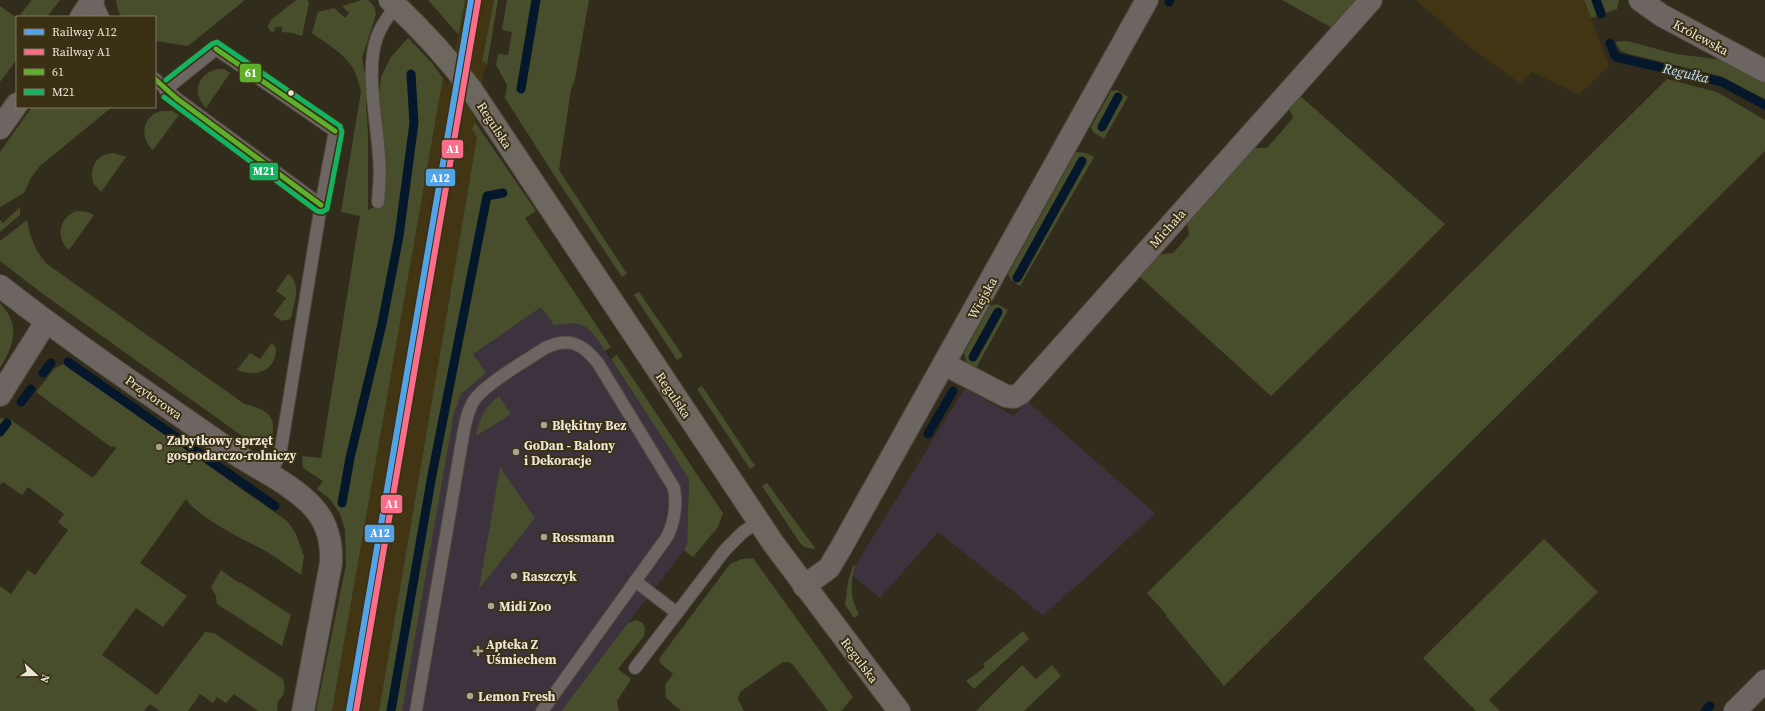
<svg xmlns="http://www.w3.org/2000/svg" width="1765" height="711" font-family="'Source Serif 4',serif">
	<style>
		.commercial { fill: #3c333f }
		.built { fill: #413513 }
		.green { fill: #484e2b }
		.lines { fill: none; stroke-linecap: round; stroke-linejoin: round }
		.stream { stroke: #04172b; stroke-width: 9 }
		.lane-casing { stroke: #4e493b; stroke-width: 14 }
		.street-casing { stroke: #4e493b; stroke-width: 24 }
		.secondary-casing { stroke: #4e493b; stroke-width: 24 }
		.lane { stroke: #6c6561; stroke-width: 12 }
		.street { stroke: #6c6561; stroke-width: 22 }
		.secondary { stroke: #6e6760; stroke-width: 22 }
		.bus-1-casing { stroke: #3a3014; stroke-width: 8 }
		.bus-2-casing { stroke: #3a3014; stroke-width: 8 }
		.bus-1 { stroke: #5cb02a; stroke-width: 5 }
		.bus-2 { stroke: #13b361; stroke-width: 5 }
		.rail-1-casing { stroke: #3a3014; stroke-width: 9 }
		.rail-2-casing { stroke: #3a3014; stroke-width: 9 }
		.rail-1 { stroke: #53a3e8; stroke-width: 6 }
		.rail-2 { stroke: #fb6d88; stroke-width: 6 }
		.bus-dot { fill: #ebe5d5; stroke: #3a3014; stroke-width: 1.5 }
		.poi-dot { fill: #aaa494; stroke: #3a3014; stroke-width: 1.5 }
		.labels { text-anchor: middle; stroke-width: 4; stroke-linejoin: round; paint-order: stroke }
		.street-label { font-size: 13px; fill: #ebe5d5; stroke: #3a3014 }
		.poi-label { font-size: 13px; font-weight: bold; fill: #ebe5d5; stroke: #3a3014; text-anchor: start }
		.water-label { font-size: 14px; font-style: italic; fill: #c0e0fe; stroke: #3a3014 }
		.line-badge { stroke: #3a3014; stroke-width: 1.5 }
		.badge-label { font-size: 11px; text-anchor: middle; font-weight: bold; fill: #fff }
	</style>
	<rect width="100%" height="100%" fill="#322c1c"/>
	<!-- commercial -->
	<g class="commercial">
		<polygon points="489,199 595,336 689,479 687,546 561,711 401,711"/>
		<polygon points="965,388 1014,416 1027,401 1155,513 1097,568 1043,615 938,532 880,598 852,575 855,566"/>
	</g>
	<!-- built -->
	<g class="built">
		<polygon points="465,0 494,0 482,61 486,62 474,127 472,129 477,137 379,711 332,711 443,78 448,84"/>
		<polygon points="1416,0 1584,0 1609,66 1579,95 1532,72 1521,84 1472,49"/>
	</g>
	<!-- green -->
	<g class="green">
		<polygon points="32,0 60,0 47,17 18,17"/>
		<polygon points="116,0 245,0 188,46 155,41 155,17 121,17 118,10"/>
		<polygon points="296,0 307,0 309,3 302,36 292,33 282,32 282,27 275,27 274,32 270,31 268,26 271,20"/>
		<path d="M 362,0 L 368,0 L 374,6 L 376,14 L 362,58 L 368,91 L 366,104 L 368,134 L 368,210 L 375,207 L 383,200 L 385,161 L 379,93 L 381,77 L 391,57 L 408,38 L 432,63 L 443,78 L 332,711 L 316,711 L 346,565 L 345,530 L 340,514 L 330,499 L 317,489 L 323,481 L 303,468 L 302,456 L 321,458 L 360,216 L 341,212 L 361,92 C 355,58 338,52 312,33 L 318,12 L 334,8 L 345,18 L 349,13 L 342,6 Z"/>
		<polygon points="428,0 465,0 459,33 457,33"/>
		<polygon points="494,0 498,0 487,65 485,64 486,62 482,62"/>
		<polygon points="507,0 589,0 575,79 571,89 559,170 627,274 622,277 556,178 505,98 507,85 496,65 498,54 508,55 512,32 502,30"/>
		<polygon points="1282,0 1358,0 1334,29"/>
		<polygon points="1584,0 1592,0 1598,16 1591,18"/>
		<polygon points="1601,0 1619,0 1617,9 1606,13"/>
		<polygon points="0,6 17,18 17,59 0,82"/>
		<polygon points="1627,41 1676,54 1723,60 1765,82 1765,99 1720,76 1629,54 1621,51 1615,42"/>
		<path d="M 220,69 L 224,69 L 230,73 L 206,108 C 190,92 199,71 220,69 Z"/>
		<polygon points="1667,79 1717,92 1765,120 1765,151 1224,686 1166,616 1167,615 1147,593"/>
		<polygon points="1117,90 1128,97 1104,139 1093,132 1091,127 1111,91"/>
		<polygon points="1298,94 1445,224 1386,284 1271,396 1139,276 1157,255 1173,253 1189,235 1187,222 1252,148 1267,148 1293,118 1288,106"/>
		<polygon points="32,107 112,107 40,166 31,178 24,193 0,207 0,152"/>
		<path d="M 161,111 L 172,111 L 179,115 L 153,150 C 139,138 142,116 161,111 Z"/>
		<path d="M 475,122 L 536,211 L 525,218 L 611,347 L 605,351 C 589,326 586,320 554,325 L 541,307 L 473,354 L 486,373 L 461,394 L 454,413 L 402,711 L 379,711 L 477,137 L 472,129 Z"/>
		<polygon points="1076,152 1086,153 1094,157 1020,286 1011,280 1008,274"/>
		<path d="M 114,153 L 126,157 L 101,192 L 93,183 C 89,167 96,154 114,153 Z"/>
		<polygon points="20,207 20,215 0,232 0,220 3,223"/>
		<path d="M 77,211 L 88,212 L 94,215 L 69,250 C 55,238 59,217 77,211 Z"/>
		<path d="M 27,220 C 30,237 35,251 47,264 L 243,403 C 249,406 258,407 264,411 C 276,418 275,434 268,444 L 261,437 L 253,441 L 245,438 L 43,294 L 0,261 L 0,241 Z"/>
		<path d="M 288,274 C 302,283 294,301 292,315 L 290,319 L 282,321 L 273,315 L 286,298 L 276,291 Z"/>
		<polygon points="639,292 683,356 677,360 634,295"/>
		<path d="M 0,303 C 21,325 14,345 0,368 Z"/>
		<polygon points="997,304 1008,310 975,370 967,363 964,353 990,306"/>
		<path d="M 272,343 L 276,348 C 277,370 256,378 237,370 L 250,353 L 260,359 Z"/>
		<polygon points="617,355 723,513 718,527 693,557 684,550 687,545 689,479 611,359"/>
		<path d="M 64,364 L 287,521 L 295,532 L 304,556 L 301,575 C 288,566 273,555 260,548 C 239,537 199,518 186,499 L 140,563 L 187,596 L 163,627 L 136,608 L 102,655 L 157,695 L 205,632 L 214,633 L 283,679 C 286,687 285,695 278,701 L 277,711 L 258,711 L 234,694 L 226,703 L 217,697 L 213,703 L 200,694 L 188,711 L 160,711 L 150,704 L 144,711 L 0,711 L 0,586 L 11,594 L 28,570 L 35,575 L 68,530 L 58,522 L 64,514 L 28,487 L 22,495 L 3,482 L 0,485 L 0,418 L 11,420 L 93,478 L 116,448 L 114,446 L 111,447 L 36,392 L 55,368 Z"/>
		<polygon points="702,386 755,466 750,469 697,389"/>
		<path d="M 499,396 L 511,414 L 476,436 C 478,420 485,406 499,396 Z"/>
		<polygon points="500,467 535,518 479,589"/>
		<polygon points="767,483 815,548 814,549 804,547 800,543 762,486"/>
		<polygon points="1544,539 1598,592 1489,700 1500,711 1476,711 1423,658"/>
		<polygon points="753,558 853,697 841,711 828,711 793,665 789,662 783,662 740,692 738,699 744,711 681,711 666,698 665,685 673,674 660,663 659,659 730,564 742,559"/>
		<path d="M 853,566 L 855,566 C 850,583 850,599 859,614 L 854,618 L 845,605 L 848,582 Z"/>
		<polygon points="221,570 239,583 240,582 291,615 282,646 217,604 216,596 211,587"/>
		<path d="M 636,620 C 645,622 646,628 644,636 L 618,669 L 631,679 L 617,701 L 619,711 L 561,711 L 628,623 Z"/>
		<polygon points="1023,631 1029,639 974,689 966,681 985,667 983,664"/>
		<polygon points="1022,665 1036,679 1052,665 1061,676 1024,711 976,711"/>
	</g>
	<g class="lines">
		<!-- stream -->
		<g class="stream">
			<polyline points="1596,0 1601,14"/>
			<polyline points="1169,2 1170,0"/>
			<polyline points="1610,43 1614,54 1616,57 1722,82 1765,105"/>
			<polyline points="521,89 536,0"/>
			<polyline points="1102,127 1118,97"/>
			<polyline points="1017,278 1082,161"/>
			<polyline points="973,357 998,312"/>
			<polyline points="68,362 275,506"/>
			<polyline points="43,373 51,363"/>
			<polyline points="21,402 31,389"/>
			<polyline points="0,432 7,423"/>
			<polyline points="928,434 953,391"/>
			<polyline points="342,503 350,458 382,324 399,236 414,123 411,74"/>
			<polyline points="391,711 432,475 487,196 503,193"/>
			<polyline points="1705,711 1710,706"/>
		</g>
		<defs>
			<g id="lane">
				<polyline points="95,0 103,17"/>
				<polyline points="155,79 176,98 321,205"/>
				<polyline points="165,90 216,49 335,131 321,205 280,455 269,475"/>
				<path d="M 378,202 C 379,186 381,171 379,156 C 377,121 365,70 377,37 C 381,25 389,15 396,6"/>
				<polyline points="635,581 677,613"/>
				<polyline points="635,668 725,550 743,532 760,521"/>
				<path d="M 416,711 L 461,447 C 464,432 465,416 473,402 C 483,385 527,360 545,348 C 569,337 582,343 598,363 L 674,488 C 677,506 675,521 667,537 L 542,711"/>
			</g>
			<g id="street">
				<polyline points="1640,0 1661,15 1765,71"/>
				<polyline points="81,17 93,0"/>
				<polyline points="0,128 17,104"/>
				<path d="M 0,286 C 74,344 151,395 228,449 C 255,468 290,482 313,507 C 327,522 332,543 331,563 L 303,711"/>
				<polyline points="944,364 1006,396 1014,397 1021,393 1371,0"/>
				<polyline points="0,395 46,322"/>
				<polyline points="804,586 829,568 842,546 1147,0"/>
				<polyline points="1735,711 1765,681"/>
			</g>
			<path id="secondary" d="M 390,0 C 419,27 447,57 471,89 L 773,543 L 899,711"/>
		</defs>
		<!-- lane casing -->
		<use href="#lane" class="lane-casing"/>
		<!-- street casing -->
		<use href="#street" class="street-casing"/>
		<!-- secondary casing -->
		<use href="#secondary" class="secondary-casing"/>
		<!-- lane -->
		<use href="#lane" class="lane"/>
		<!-- street -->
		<use href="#street" class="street"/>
		<!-- secondary -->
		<use href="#secondary" class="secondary"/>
		<defs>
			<g id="bus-1">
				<polyline points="216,49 335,131"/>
				<polyline points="155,79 176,98 321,205"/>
			</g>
			<polyline id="bus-2" points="164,97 317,211 322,212 327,209 342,132 340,126 217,42 212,44 166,80"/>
		</defs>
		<!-- bus-1 casing -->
		<use href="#bus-1" class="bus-1-casing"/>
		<!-- bus-2 casing -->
		<use href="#bus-2" class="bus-2-casing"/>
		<!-- bus-1 -->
		<use href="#bus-1" class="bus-1"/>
		<!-- bus-2 -->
		<use href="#bus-2" class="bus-2"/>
		<defs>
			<polyline id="rail-1" points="349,711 471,0"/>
			<polyline id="rail-2" points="356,711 478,1"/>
		</defs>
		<!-- rail-1 casing -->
		<use href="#rail-1" class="rail-1-casing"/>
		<!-- rail-2 casing -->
		<use href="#rail-2" class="rail-2-casing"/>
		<!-- rail-1 -->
		<use href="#rail-1" class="rail-1"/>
		<!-- rail-2 -->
		<use href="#rail-2" class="rail-2"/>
	</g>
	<!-- markers -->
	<circle class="bus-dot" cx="291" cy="93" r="3.5"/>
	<g class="poi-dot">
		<circle cx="544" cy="425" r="4"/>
		<circle cx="159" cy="447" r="4"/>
		<circle cx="516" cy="452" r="4"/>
		<circle cx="544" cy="537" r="4"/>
		<circle cx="514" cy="576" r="4"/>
		<circle cx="491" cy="606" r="4"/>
		<path d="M476 645h4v4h4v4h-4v4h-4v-4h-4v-4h4z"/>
		<circle cx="470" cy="696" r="4"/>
	</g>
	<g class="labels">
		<!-- street labels -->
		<g class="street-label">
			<text transform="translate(1701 37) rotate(28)" y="5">Królewska</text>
			<text transform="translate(495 125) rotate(57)" y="5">Regulska</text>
			<text transform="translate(1167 228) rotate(-48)" y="5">Michała</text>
			<text transform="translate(982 298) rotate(-61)" y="5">Wiejska</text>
			<text transform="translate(674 395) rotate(56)" y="5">Regulska</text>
			<text transform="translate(154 397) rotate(35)" y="5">Przytorowa</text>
			<text transform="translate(860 660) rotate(53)" y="5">Regulska</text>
		</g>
		<!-- poi labels -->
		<g class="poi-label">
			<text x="552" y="430">Błękitny Bez</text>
			<text x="167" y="445">Zabytkowy sprzęt<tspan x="167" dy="15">gospodarczo-rolniczy</tspan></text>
			<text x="524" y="450">GoDan - Balony<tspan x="524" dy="15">i Dekoracje</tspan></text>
			<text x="552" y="542">Rossmann</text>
			<text x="522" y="581">Raszczyk</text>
			<text x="499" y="611">Midi Zoo</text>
			<text x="486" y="649">Apteka Z<tspan x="486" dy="15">Uśmiechem</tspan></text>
			<text x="478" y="701">Lemon Fresh</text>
		</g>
		<!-- water labels -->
		<g class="water-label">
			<text transform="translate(1686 73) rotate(13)" y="5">Regułka</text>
		</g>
	</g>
	<g class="line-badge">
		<rect x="239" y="63" width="23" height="20" rx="4" fill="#5cb02a"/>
		<rect x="441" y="139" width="23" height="20" rx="4" fill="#fb6d88"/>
		<rect x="249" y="162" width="30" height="19" rx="4" fill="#13b361"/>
		<rect x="425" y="168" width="31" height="19" rx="4" fill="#53a3e8"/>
		<rect x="380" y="494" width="23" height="20" rx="4" fill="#fb6d88"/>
		<rect x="364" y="524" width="31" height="19" rx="4" fill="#53a3e8"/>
	</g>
	<g class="badge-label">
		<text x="251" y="77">61</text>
		<text x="453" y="153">A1</text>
		<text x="264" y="175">M21</text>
		<text x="440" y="182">A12</text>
		<text x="392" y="508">A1</text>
		<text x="380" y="537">A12</text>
	</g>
	<!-- legend -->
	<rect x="16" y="16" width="140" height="92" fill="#3a3014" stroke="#817861"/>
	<rect x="24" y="29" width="20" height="6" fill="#53a3e8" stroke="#817861"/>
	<text x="52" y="36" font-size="12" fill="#ebe5d5">Railway A12</text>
	<rect x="24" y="49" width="20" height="6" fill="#fb6d88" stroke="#817861"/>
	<text x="52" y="56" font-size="12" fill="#ebe5d5">Railway A1</text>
	<rect x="24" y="69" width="20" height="6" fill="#5cb02a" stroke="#817861"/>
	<text x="52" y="76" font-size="12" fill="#ebe5d5">61</text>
	<rect x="24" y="89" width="20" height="6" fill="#13b361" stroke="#817861"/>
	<text x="52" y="96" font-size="12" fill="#ebe5d5">M21</text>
	<!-- north arrow -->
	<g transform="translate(36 675) rotate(111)" stroke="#3a3014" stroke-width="3" paint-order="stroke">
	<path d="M0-3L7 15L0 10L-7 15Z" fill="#ebe5d5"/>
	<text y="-6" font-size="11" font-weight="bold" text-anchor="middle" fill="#ebe5d5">N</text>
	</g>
</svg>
